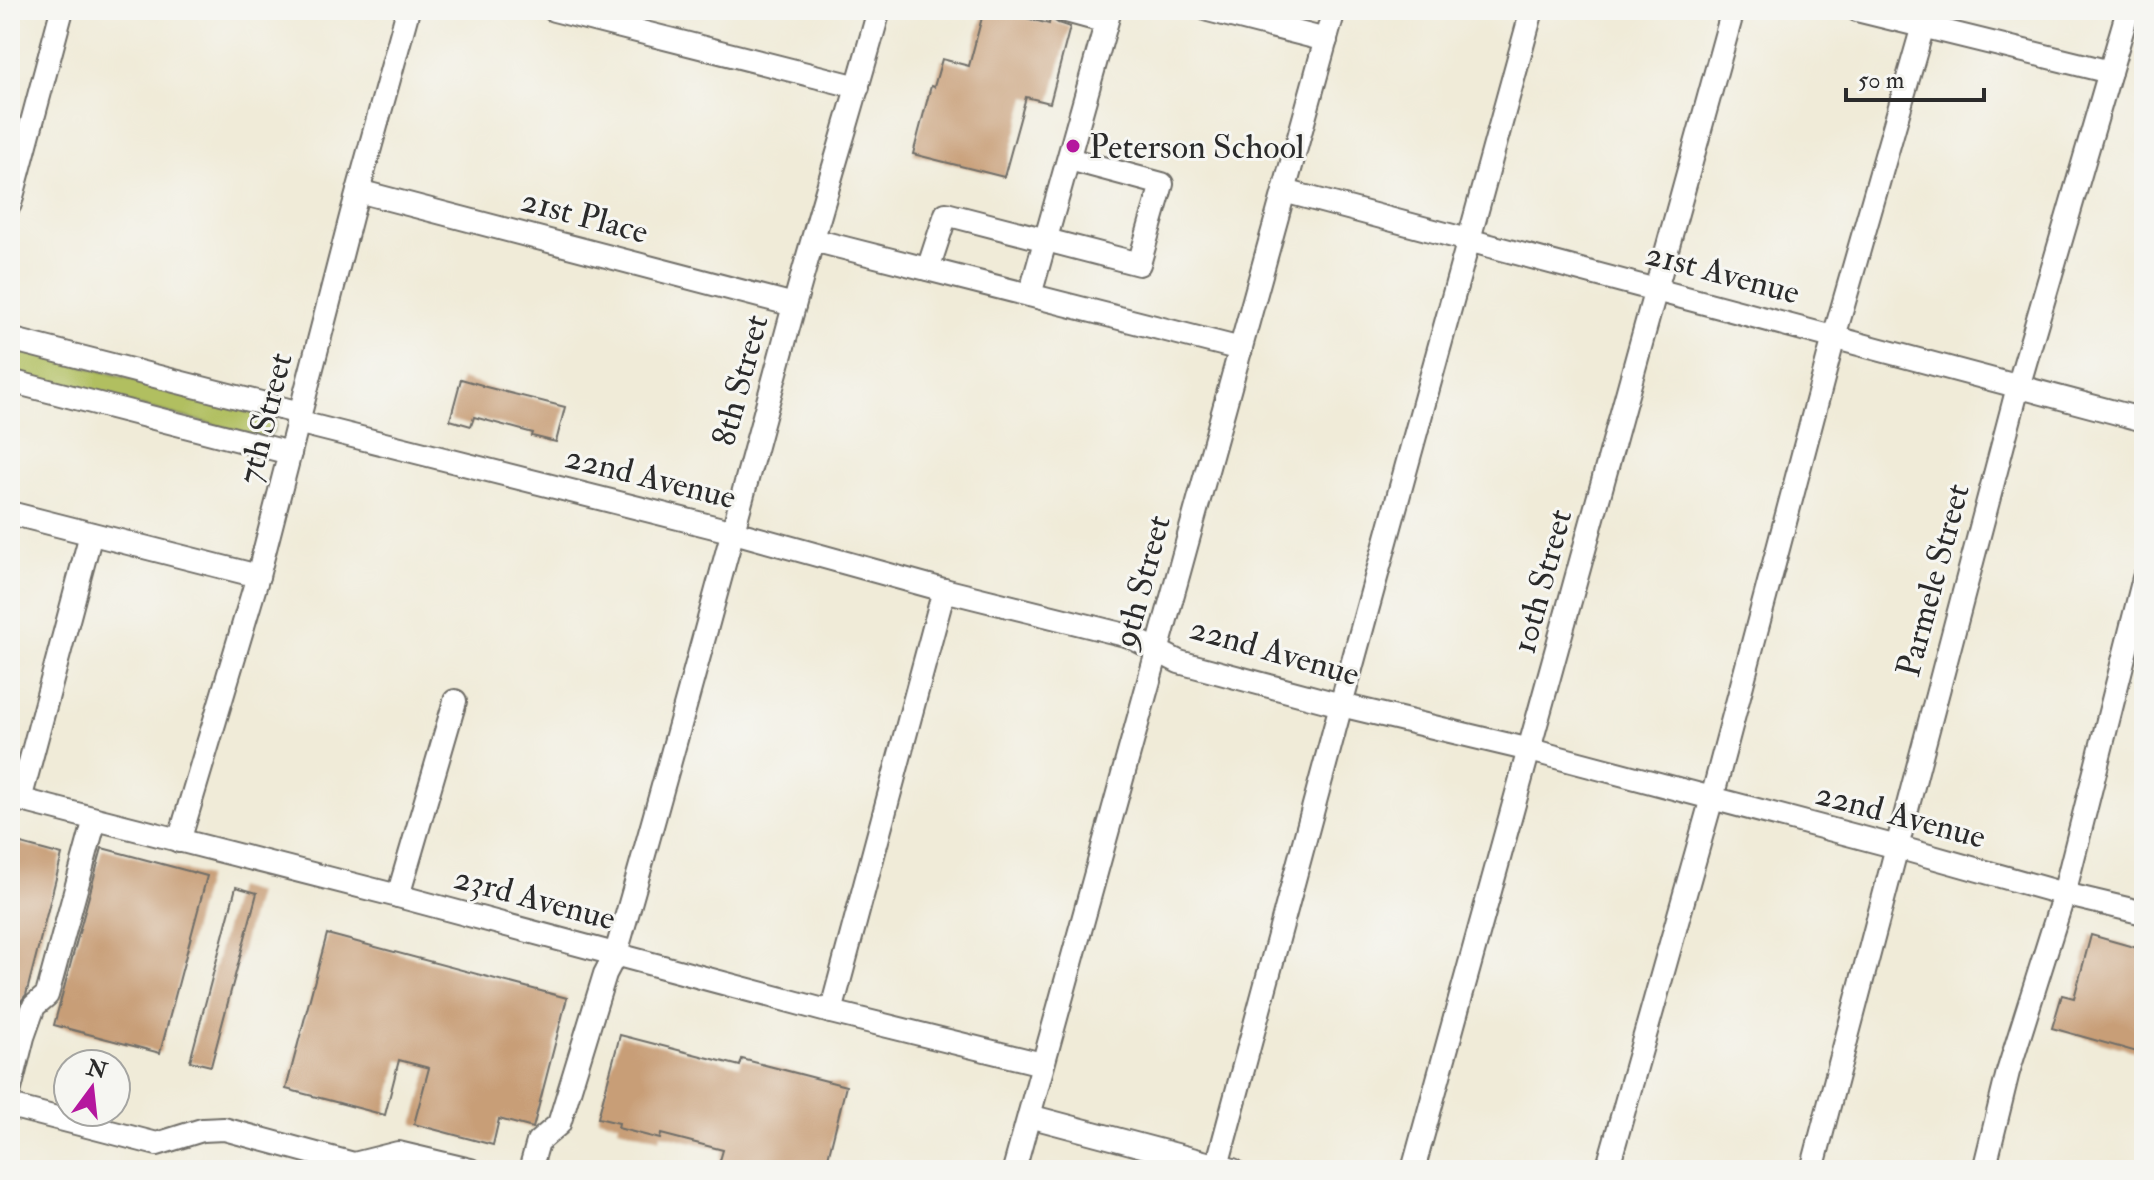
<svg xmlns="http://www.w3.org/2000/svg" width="2154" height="1180" font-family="'IM FELL Double Pica',serif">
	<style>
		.green { fill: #b1bf61; stroke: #6e7546; stroke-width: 2 }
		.building { fill: #c89e77 }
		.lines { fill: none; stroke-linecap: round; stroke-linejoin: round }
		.minor-casing { stroke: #706e68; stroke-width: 26 }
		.minor { stroke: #fff; stroke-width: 22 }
		.poi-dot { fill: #b5179e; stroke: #f6f6f2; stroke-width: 3 }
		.labels { text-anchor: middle; stroke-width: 6; stroke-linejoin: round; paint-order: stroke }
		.poi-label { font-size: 34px; fill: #2b2b2b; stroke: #f6f6f2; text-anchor: start }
		.street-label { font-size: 34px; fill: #2b2b2b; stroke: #f6f6f2 }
	</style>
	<rect width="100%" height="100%" fill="#f6f6f2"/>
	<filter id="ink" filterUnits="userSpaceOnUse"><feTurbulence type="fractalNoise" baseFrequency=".0125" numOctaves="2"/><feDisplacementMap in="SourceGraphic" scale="16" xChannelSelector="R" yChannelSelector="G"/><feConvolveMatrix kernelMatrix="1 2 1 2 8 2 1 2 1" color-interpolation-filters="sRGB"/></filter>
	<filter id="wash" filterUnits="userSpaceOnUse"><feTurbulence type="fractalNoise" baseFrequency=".006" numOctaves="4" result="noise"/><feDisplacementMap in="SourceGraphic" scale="32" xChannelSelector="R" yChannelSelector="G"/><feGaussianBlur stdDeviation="1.8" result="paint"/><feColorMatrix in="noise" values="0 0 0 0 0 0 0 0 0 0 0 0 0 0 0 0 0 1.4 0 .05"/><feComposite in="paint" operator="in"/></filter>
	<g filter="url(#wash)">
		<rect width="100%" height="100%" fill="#f0ebd8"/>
		<!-- green -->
		<path class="green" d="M 10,347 L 271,415 L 276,420 C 276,429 273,434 265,438 L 10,373 Z"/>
		<g id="blocks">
			<!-- building -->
			<g class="building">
				<polygon points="984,10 996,10 1049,24 1050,18 1058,23 1070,27 1050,103 1026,97 1004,177 913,154 931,86 934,87 942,59 969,66"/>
				<polygon points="461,379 482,385 482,386 565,407 556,442 532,436 533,433 474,417 471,426 450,420"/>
				<polygon points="10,841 62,855 26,995 21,1001 10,1032"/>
				<polygon points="102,848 207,876 160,1053 54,1025"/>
				<polygon points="236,887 257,893 211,1066 190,1061"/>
				<polygon points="327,934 567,998 533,1128 499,1119 493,1145 414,1124 429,1068 399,1060 385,1115 286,1089"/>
				<polygon points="2091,935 2144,950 2144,1054 2052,1028 2062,995 2074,998"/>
				<polygon points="620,1035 740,1066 742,1059 846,1086 825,1170 741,1170 719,1164 723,1150 661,1134 660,1139 618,1128 619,1123 598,1118"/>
			</g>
		</g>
	</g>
	<g filter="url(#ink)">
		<use href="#blocks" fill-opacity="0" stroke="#706e68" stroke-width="2"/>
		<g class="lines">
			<defs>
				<g id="minor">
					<polyline points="554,10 858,87"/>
					<polyline points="1062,10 1106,22"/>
					<polyline points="1208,10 1326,40"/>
					<polyline points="1857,10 2110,72"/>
					<polyline points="358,191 794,305"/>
					<polyline points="1284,191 2144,420"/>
					<polyline points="10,204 62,10"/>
					<polyline points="813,240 1241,349"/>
					<polyline points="928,269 946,214 1139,264 1162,184 1069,159"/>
					<polyline points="1030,295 1110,10"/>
					<polyline points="10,339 300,413"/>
					<polyline points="10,381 290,453"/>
					<polyline points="297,422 734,532 944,590 1129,636 1179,662 1341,705 1530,750 1897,847 2064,894 2144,913"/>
					<polyline points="10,513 258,576"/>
					<polyline points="10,797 398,896 831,1012 1042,1064"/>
					<polyline points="20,800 91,534"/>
					<polyline points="179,841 258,576 352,213 408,10"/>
					<polyline points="398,896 455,701"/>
					<polyline points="831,1012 944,590"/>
					<polyline points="10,1089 23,1037 34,1006 47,995 95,819"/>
					<polyline points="10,1106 157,1144 202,1130 224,1129 354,1164 398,1153 470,1170"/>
					<polyline points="1029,1116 1233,1170"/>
					<polyline points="1217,1166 1341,705 1532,10"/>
					<path d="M 530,1170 L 538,1142 L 559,1124 L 605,974 L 616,953 C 678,738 735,522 794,306 C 821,207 852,109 879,10"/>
					<polyline points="1014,1170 1334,10"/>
					<polyline points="1413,1170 1733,10"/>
					<polyline points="1607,1170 1712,798 1834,337 1923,26"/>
					<polyline points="1812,1170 2018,387 2128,10"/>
					<polyline points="1984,1170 2008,1072 2064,894 2144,578"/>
				</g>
			</defs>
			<!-- minor casing -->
			<use href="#minor" class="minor-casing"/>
			<!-- minor -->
			<use href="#minor" class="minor"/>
		</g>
	</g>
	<!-- markers -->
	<circle class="poi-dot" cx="1073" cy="146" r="8"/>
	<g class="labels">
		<!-- poi labels -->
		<g class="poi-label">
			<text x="1089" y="158">Peterson School</text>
		</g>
		<!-- street labels -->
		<g class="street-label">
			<text transform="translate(585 215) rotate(15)" y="12">21st Place</text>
			<text transform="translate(1723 272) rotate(15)" y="12">21st Avenue</text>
			<text transform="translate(739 380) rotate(-75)" y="12">8th Street</text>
			<text transform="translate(264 418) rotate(-76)" y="12">7th Street</text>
			<text transform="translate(651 476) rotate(14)" y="12">22nd Avenue</text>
			<text transform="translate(1932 580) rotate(-75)" y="12">Parmele Street</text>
			<text transform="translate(1141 581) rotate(-75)" y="12">9th Street</text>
			<text transform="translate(1541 581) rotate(-75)" y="12">10th Street</text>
			<text transform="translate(1275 650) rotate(16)" y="12">22nd Avenue</text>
			<text transform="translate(1901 814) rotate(15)" y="12">22nd Avenue</text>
			<text transform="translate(535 897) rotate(15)" y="12">23rd Avenue</text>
		</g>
	</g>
	<!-- margin -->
	<rect width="2154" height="1180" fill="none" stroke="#f6f6f2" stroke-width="40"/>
	<!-- north arrow -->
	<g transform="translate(92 1088) rotate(15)"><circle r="38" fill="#f6f6f2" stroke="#a5a5a2" stroke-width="2"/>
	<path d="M0-6L14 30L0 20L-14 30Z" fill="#b5179e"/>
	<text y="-12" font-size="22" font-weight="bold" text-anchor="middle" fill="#2b2b2b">N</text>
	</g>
	<!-- scale -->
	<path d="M1846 88v12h138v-12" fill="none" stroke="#2b2b2b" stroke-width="4"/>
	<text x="1858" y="88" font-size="24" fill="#2b2b2b" stroke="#f6f6f2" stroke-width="6" paint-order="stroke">50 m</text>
</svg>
